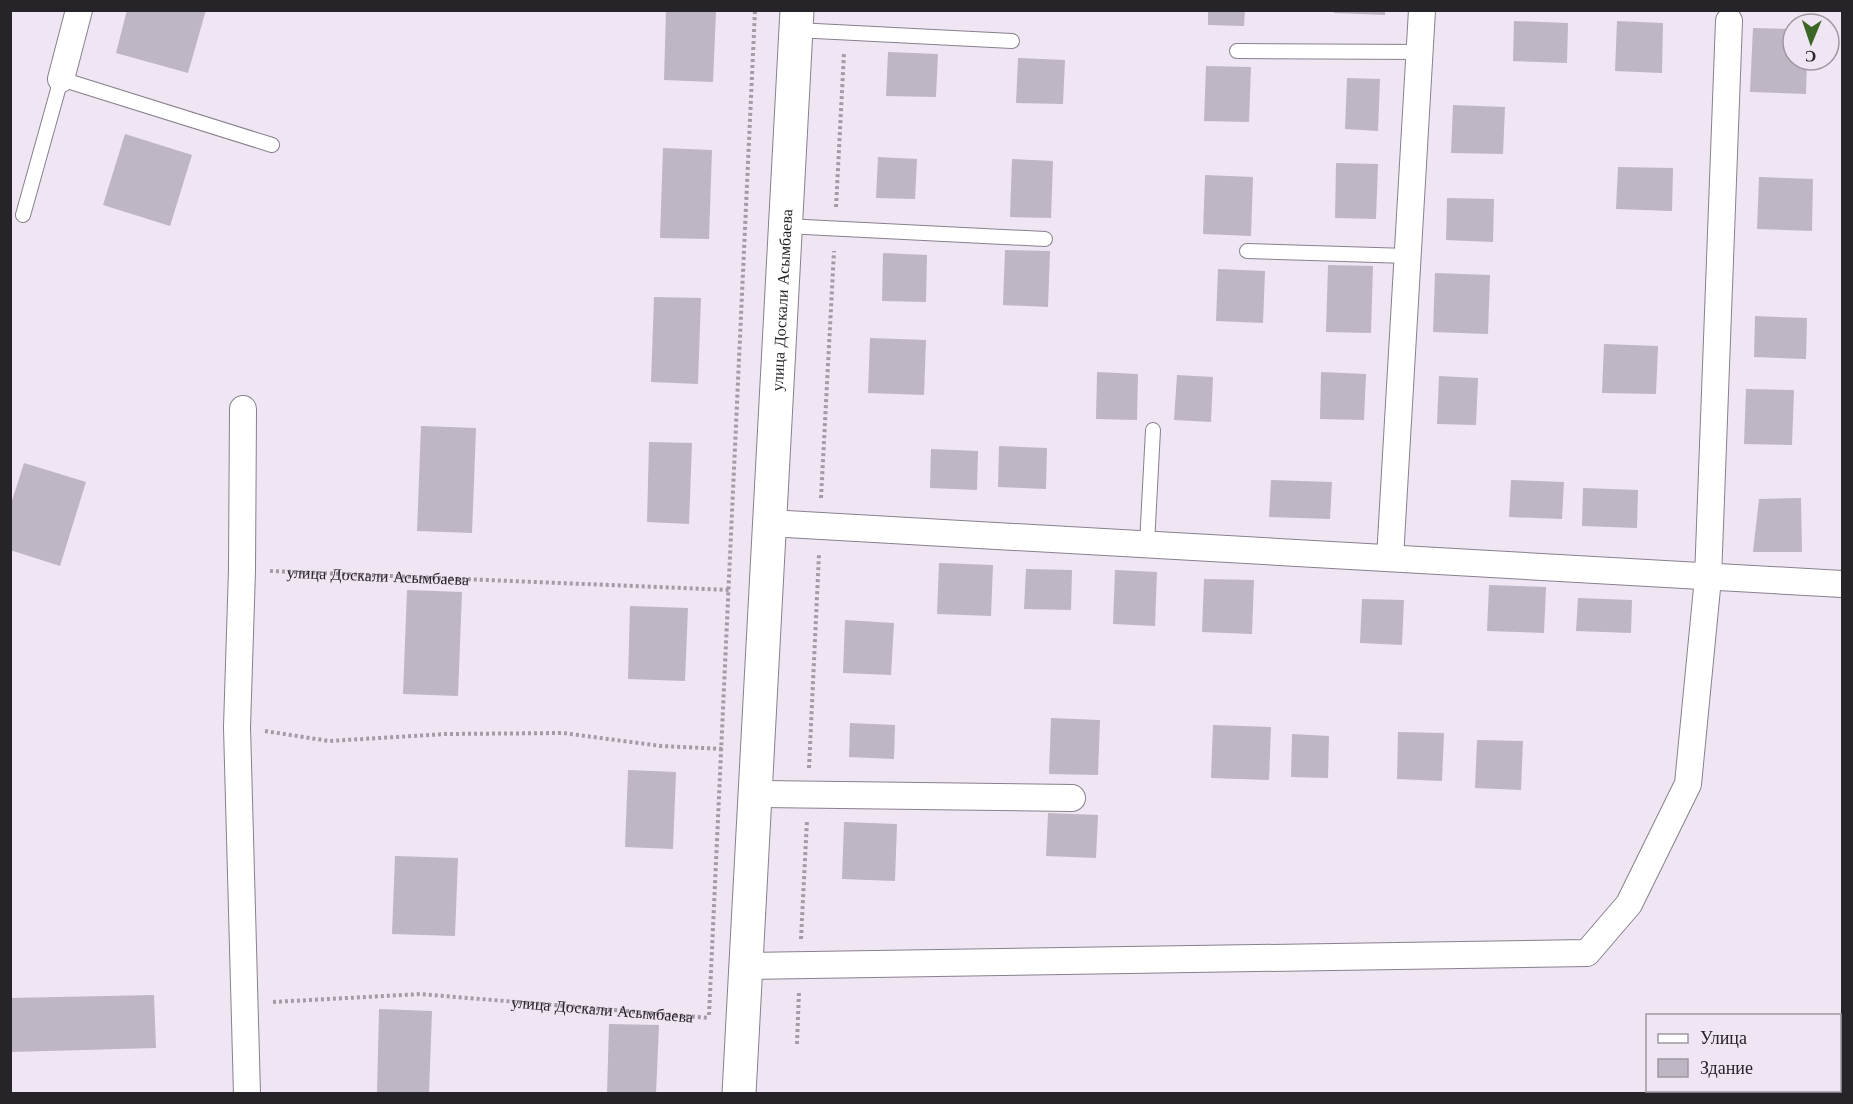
<svg xmlns="http://www.w3.org/2000/svg" width="1853" height="1104" font-family="'Libre Baskerville',serif">
	<style>
		.building { fill: #bfb6c4 }
		.lines { fill: none; stroke-linecap: round; stroke-linejoin: round }
		.lane-casing { stroke: #88808c; stroke-width: 16 }
		.street-casing { stroke: #88808c; stroke-width: 28 }
		.secondary-casing { stroke: #88808c; stroke-width: 35 }
		.path { stroke: #a39ca6; stroke-width: 4; stroke-dasharray: 3 3; stroke-linecap: butt }
		.lane { stroke: #fff; stroke-width: 14 }
		.street { stroke: #fff; stroke-width: 26 }
		.secondary { stroke: #fff; stroke-width: 33 }
		.labels { text-anchor: middle; stroke-width: 6; stroke-linejoin: round; paint-order: stroke }
		.street-label { font-size: 16px; fill: #272429; stroke: #efe5f3 }
	</style>
	<rect width="100%" height="100%" fill="#efe5f3"/>
	<!-- building -->
	<g class="building">
		<polygon points="127,10 206,10 188,73 116,53"/>
		<polygon points="666,10 716,11 713,82 664,80"/>
		<polygon points="1208,10 1245,10 1244,26 1208,25"/>
		<polygon points="1334,10 1385,10 1385,15 1334,13"/>
		<polygon points="1514,21 1568,23 1567,63 1513,61"/>
		<polygon points="1617,21 1663,23 1662,73 1615,71"/>
		<polygon points="1753,28 1793,29 1793,60 1807,60 1806,94 1750,92"/>
		<polygon points="888,52 938,54 936,97 886,96"/>
		<polygon points="1018,58 1065,60 1063,104 1016,103"/>
		<polygon points="1206,66 1251,67 1249,122 1204,121"/>
		<polygon points="1347,78 1380,79 1378,131 1345,129"/>
		<polygon points="1453,105 1505,107 1503,154 1451,153"/>
		<polygon points="125,134 192,155 170,226 103,205"/>
		<polygon points="663,148 712,150 709,239 660,238"/>
		<polygon points="878,157 917,159 915,199 876,198"/>
		<polygon points="1012,159 1053,161 1051,218 1010,217"/>
		<polygon points="1336,163 1378,164 1376,219 1335,218"/>
		<polygon points="1618,167 1673,168 1672,211 1616,209"/>
		<polygon points="1205,175 1253,177 1251,236 1203,234"/>
		<polygon points="1759,177 1813,179 1812,231 1757,229"/>
		<polygon points="1447,198 1494,199 1493,242 1446,240"/>
		<polygon points="1005,250 1050,251 1048,307 1003,305"/>
		<polygon points="883,253 927,255 926,302 882,301"/>
		<polygon points="1328,265 1373,266 1371,333 1326,332"/>
		<polygon points="1218,269 1265,271 1263,323 1216,321"/>
		<polygon points="1435,273 1490,275 1488,334 1433,332"/>
		<polygon points="654,297 701,298 698,384 651,382"/>
		<polygon points="1755,316 1807,318 1806,359 1754,357"/>
		<polygon points="870,338 926,340 924,395 868,393"/>
		<polygon points="1604,344 1658,346 1656,394 1602,393"/>
		<polygon points="1097,372 1138,374 1137,420 1096,419"/>
		<polygon points="1321,372 1366,374 1364,420 1320,419"/>
		<polygon points="1177,375 1213,377 1211,422 1174,420"/>
		<polygon points="1439,376 1478,378 1476,425 1437,424"/>
		<polygon points="1746,389 1794,390 1792,445 1744,444"/>
		<polygon points="421,426 476,428 472,533 417,531"/>
		<polygon points="649,442 692,443 689,524 647,522"/>
		<polygon points="999,446 1047,448 1046,489 998,487"/>
		<polygon points="931,449 978,451 977,490 930,488"/>
		<polygon points="24,463 86,482 60,566 10,550 10,507"/>
		<polygon points="1271,480 1332,482 1330,519 1269,517"/>
		<polygon points="1511,480 1564,482 1562,519 1509,517"/>
		<polygon points="1583,488 1638,490 1637,528 1582,526"/>
		<polygon points="1801,498 1802,552 1753,552 1759,499"/>
		<polygon points="939,563 993,565 991,616 937,614"/>
		<polygon points="1026,569 1072,570 1071,610 1024,609"/>
		<polygon points="1115,570 1157,572 1155,626 1113,624"/>
		<polygon points="1204,579 1254,580 1252,634 1202,632"/>
		<polygon points="1489,585 1546,587 1544,633 1487,631"/>
		<polygon points="407,590 462,592 458,696 403,694"/>
		<polygon points="1578,598 1632,600 1631,633 1576,631"/>
		<polygon points="1362,599 1404,600 1402,645 1360,643"/>
		<polygon points="630,606 688,608 685,681 628,679"/>
		<polygon points="845,620 894,623 891,675 843,673"/>
		<polygon points="1051,718 1100,720 1098,775 1049,774"/>
		<polygon points="850,723 895,725 894,759 849,757"/>
		<polygon points="1213,725 1271,727 1269,780 1211,778"/>
		<polygon points="1398,732 1444,733 1442,781 1397,779"/>
		<polygon points="1292,734 1329,736 1328,778 1291,777"/>
		<polygon points="1477,740 1523,741 1521,790 1475,788"/>
		<polygon points="628,770 676,772 673,849 625,847"/>
		<polygon points="1048,813 1098,815 1096,858 1046,856"/>
		<polygon points="844,822 897,824 895,881 842,879"/>
		<polygon points="395,856 458,858 455,936 392,934"/>
		<polygon points="154,995 156,1048 10,1052 10,998"/>
		<polygon points="379,1009 432,1011 429,1094 377,1094"/>
		<polygon points="609,1024 659,1025 656,1094 607,1094"/>
	</g>
	<g class="lines">
		<defs>
			<g id="lane">
				<polyline points="796,30 1012,41"/>
				<polyline points="1237,51 1420,52"/>
				<polyline points="23,215 61,79 272,145"/>
				<polyline points="785,226 1045,239"/>
				<polyline points="1247,251 1408,256"/>
				<polyline points="1147,544 1153,430"/>
			</g>
			<g id="street">
				<polyline points="61,79 79,10"/>
				<polyline points="243,409 242,570 237,727 247,1094"/>
				<polyline points="769,523 1842,584"/>
				<polyline points="1390,558 1422,10"/>
				<polyline points="755,794 1072,798"/>
				<polyline points="746,966 1587,953 1629,904 1688,784 1708,578 1729,21"/>
			</g>
			<g id="secondary">
				<path id="s3" d="M 739,1094 L 797,10"/>
			</g>
		</defs>
		<!-- lane casing -->
		<use href="#lane" class="lane-casing"/>
		<!-- street casing -->
		<use href="#street" class="street-casing"/>
		<!-- secondary casing -->
		<use href="#secondary" class="secondary-casing"/>
		<!-- path -->
		<g class="path">
			<polyline points="836,207 844,53"/>
			<polyline points="821,498 834,251"/>
			<path id="s1" d="M 270,571 L 730,590"/>
			<polyline points="265,731 329,741 446,734 563,733 661,746 724,749"/>
			<polyline points="809,768 819,554"/>
			<polyline points="801,939 807,820"/>
			<path id="s2" d="M 273,1002 L 421,994 L 709,1018"/>
			<polyline points="709,1015 755,10"/>
			<polyline points="797,1044 799,991"/>
		</g>
		<!-- lane -->
		<use href="#lane" class="lane"/>
		<!-- street -->
		<use href="#street" class="street"/>
		<!-- secondary -->
		<use href="#secondary" class="secondary"/>
	</g>
	<g class="labels">
		<!-- street labels -->
		<g class="street-label">
			<text dy="6" stroke="none"><textPath href="#s3" startOffset="795">улица Доскали Асымбаева</textPath></text>
			<text dy="6" stroke="none"><textPath href="#s1" startOffset="108">улица Доскали Асымбаева</textPath></text>
			<text dy="6" stroke="none"><textPath href="#s2" startOffset="330">улица Доскали Асымбаева</textPath></text>
		</g>
	</g>
	<!-- border -->
	<rect width="1853" height="1104" fill="none" stroke="#272429" stroke-width="24"/>
	<!-- legend -->
	<rect x="1646" y="1014" width="195" height="78" fill="#efe5f3" stroke="#9f98a2" stroke-width="1.5"/>
	<rect x="1658" y="1034" width="30" height="9" fill="#ffffff" stroke="#9f98a2" stroke-width="1.5"/>
	<text x="1700" y="1044" font-size="18" fill="#272429">Улица</text>
	<rect x="1658" y="1059" width="30" height="18" fill="#bfb6c4" stroke="#9f98a2" stroke-width="1.5"/>
	<text x="1700" y="1074" font-size="18" fill="#272429">Здание</text>
	<!-- north arrow -->
	<g transform="translate(1811 42) rotate(182)"><circle r="28" fill="#efe5f3" stroke="#9f98a2" stroke-width="1.5"/>
	<path d="M0-4.5L10 22L0 15L-10 22Z" fill="#3b6623"/>
	<text y="-9" font-size="16" font-weight="bold" text-anchor="middle" fill="#272429">С</text>
	</g>
</svg>
